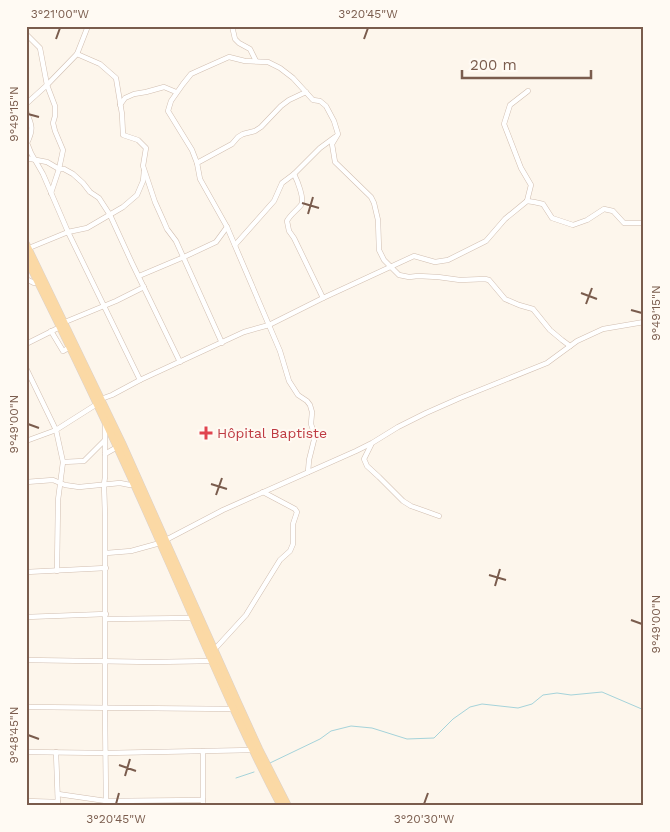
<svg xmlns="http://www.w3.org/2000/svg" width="670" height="832" font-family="'Work Sans',sans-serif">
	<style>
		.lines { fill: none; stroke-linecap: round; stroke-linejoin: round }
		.stream { stroke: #a5d3da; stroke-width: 1 }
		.minor-casing { stroke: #d1beb0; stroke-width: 5.5 }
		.primary-casing { stroke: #dad1cd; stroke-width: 8 }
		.minor { stroke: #fff; stroke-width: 4.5 }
		.primary { stroke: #fbd9a5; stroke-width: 7 }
		.ticks { fill: none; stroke: #7a5c4d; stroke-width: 2 }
		.health-dot { fill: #e0444e; stroke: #fffaf3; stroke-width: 2 }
		.labels { text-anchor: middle; stroke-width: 4; stroke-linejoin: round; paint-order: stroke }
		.health-label { font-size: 14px; fill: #be3a42; stroke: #fffaf3; text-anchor: start }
		.neatline { fill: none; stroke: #7a5c4d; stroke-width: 2 }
		.ticks-label { font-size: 12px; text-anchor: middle; fill: #7a5c4d }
	</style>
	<rect width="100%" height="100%" fill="#fdf6ec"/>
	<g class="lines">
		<!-- stream -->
		<g class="stream">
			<polyline points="270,763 320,739 331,731 351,726 372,728 407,739 434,738 453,719 470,707 482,704 518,708 532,704 543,695 557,693 571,695 602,692 644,710"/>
			<polyline points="236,778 254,772"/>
		</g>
		<defs>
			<g id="minor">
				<polyline points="232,26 235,39 239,43 250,49 256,61"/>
				<polyline points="26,34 40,48 47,85 55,106 55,116 53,123 55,131 63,150 59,169 51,193"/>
				<polyline points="77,54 100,64 116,78 122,114 123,135 138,140 146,148 143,166 155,202 164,222 167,229 176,241 222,343"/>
				<polyline points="26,104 47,85 77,54 88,26"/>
				<polyline points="120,105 125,98 134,94 146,92 164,87 176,92"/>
				<path d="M 26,111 C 32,125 34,129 27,143 L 31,153 L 43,174 L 68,232 L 140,380"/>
				<polyline points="26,158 47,162 59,169 64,169 73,174 83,183 90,192 99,198 110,215 132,263 180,362"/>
				<polyline points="197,163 232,144 238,137 243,134 255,131 261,127 281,106 289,100 306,92"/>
				<polyline points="527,201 531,185 521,168 504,124 510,105 528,91"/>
				<polyline points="235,245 274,201 282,183 294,174"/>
				<polyline points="29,248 68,232 87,228 123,207 137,195 143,181 144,171"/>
				<polyline points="139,276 184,257 216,242 227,227"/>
				<polyline points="26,279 34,283 38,281"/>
				<path d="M 323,298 L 294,238 L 289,231 L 287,221 C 290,215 296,211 301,205 C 305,199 297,180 294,174 L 320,148 L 335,137"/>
				<polyline points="65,322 116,301 144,287"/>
				<polyline points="51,331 63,351 72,346"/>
				<polyline points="26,344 60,327"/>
				<polyline points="26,368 56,430 63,462 58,500 57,571"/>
				<polyline points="105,425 105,477 104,484 105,516 105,707 106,806"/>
				<polyline points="26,441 56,430 97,404 101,399 112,395 140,380 244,332 269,325 323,298 414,256 435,262 448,260 486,241 505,219 527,201 534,202 543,204 552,218 573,225 587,220 604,209 613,211 624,223 644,223"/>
				<polyline points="371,445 364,459 367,466 379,477 403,501 411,506 439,516"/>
				<polyline points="105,454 119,446"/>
				<polyline points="63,462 84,461 104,441"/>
				<polyline points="308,472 309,460 315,436 311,424 312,412 310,405 307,401 298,395 289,381 280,351 227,227 200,179 197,163 192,150 168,111 171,101 183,84 191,74 202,69 229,57 245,61 268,62 280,68 293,78 313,100 320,101 326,106 334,121 338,134 332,144 335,162 371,197 374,203 378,220 379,250 384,260 399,275 409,277 418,276 438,277 460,280 485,279 489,280 505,299 519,305 533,309 550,330 562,340 570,346"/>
				<polyline points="26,482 53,480 65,485 79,487 120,483 130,485 134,484"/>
				<polyline points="106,553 131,551 160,543 223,510 356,451 372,443 398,427 426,413 460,398 547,363 577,341 603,329 644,322"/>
				<polyline points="26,572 106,568"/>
				<polyline points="26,617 106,614"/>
				<polyline points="106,619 194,618"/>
				<polyline points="214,650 246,615 280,560 290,551 293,544 293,524 297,512 295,509 263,492"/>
				<polyline points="26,660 154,662 212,661"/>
				<polyline points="26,707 234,709"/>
				<polyline points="203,751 203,806"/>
				<polyline points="26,752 106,753 253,750"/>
				<polyline points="56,752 58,806"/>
				<polyline points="58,794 106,801 203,800"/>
				<polyline points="26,801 58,802"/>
			</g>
			<g id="primary">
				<polyline points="26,244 122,443 238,703 259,749 288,806"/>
				<path d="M 26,258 C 75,356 122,455 166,556 C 203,639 238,725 281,806"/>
			</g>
		</defs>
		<!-- minor casing -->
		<use href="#minor" class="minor-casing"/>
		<!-- primary casing -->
		<use href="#primary" class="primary-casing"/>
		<!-- minor -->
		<use href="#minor" class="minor"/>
		<!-- primary -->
		<use href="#primary" class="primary"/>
	</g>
	<!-- ticks -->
	<path class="ticks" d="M 56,39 L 60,28M 364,39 L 368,28M 28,114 L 39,117M 302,203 L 319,208M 308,214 L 313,197M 581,293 L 597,299M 586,304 L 592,288M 631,310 L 642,313M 28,424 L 39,428M 211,484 L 227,489M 216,495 L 222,478M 489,575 L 506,580M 495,586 L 500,569M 631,620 L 642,624M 28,735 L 39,739M 119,765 L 136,771M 125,776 L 130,759M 116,804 L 119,793M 424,804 L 428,793"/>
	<!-- markers -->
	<path class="health-dot" d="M203.5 425.5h5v5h5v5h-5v5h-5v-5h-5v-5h5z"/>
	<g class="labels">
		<!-- health labels -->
		<g class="health-label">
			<text x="217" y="438">Hôpital Baptiste</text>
		</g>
	</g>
	<!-- border -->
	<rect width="670" height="832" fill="none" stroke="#fffaf3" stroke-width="55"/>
	<!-- scale -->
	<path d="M462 70v8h129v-8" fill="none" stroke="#7a5c4d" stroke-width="2.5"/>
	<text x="470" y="70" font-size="15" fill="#7a5c4d" stroke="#fffaf3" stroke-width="4" paint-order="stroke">200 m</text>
	<rect x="28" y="28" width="614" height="776" class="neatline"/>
	<g class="ticks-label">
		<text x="60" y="18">3°21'00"W</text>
		<text x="368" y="18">3°20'45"W</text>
		<text transform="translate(14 114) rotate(-90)" y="4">9°49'15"N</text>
		<text transform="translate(656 313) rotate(-90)" y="4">9°49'15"N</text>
		<text transform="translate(14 424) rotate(-90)" y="4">9°49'00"N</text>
		<text transform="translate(656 624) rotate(-90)" y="4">9°49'00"N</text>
		<text transform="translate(14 735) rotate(-90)" y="4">9°48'45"N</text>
		<text x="116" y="823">3°20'45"W</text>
		<text x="424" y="823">3°20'30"W</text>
	</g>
</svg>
